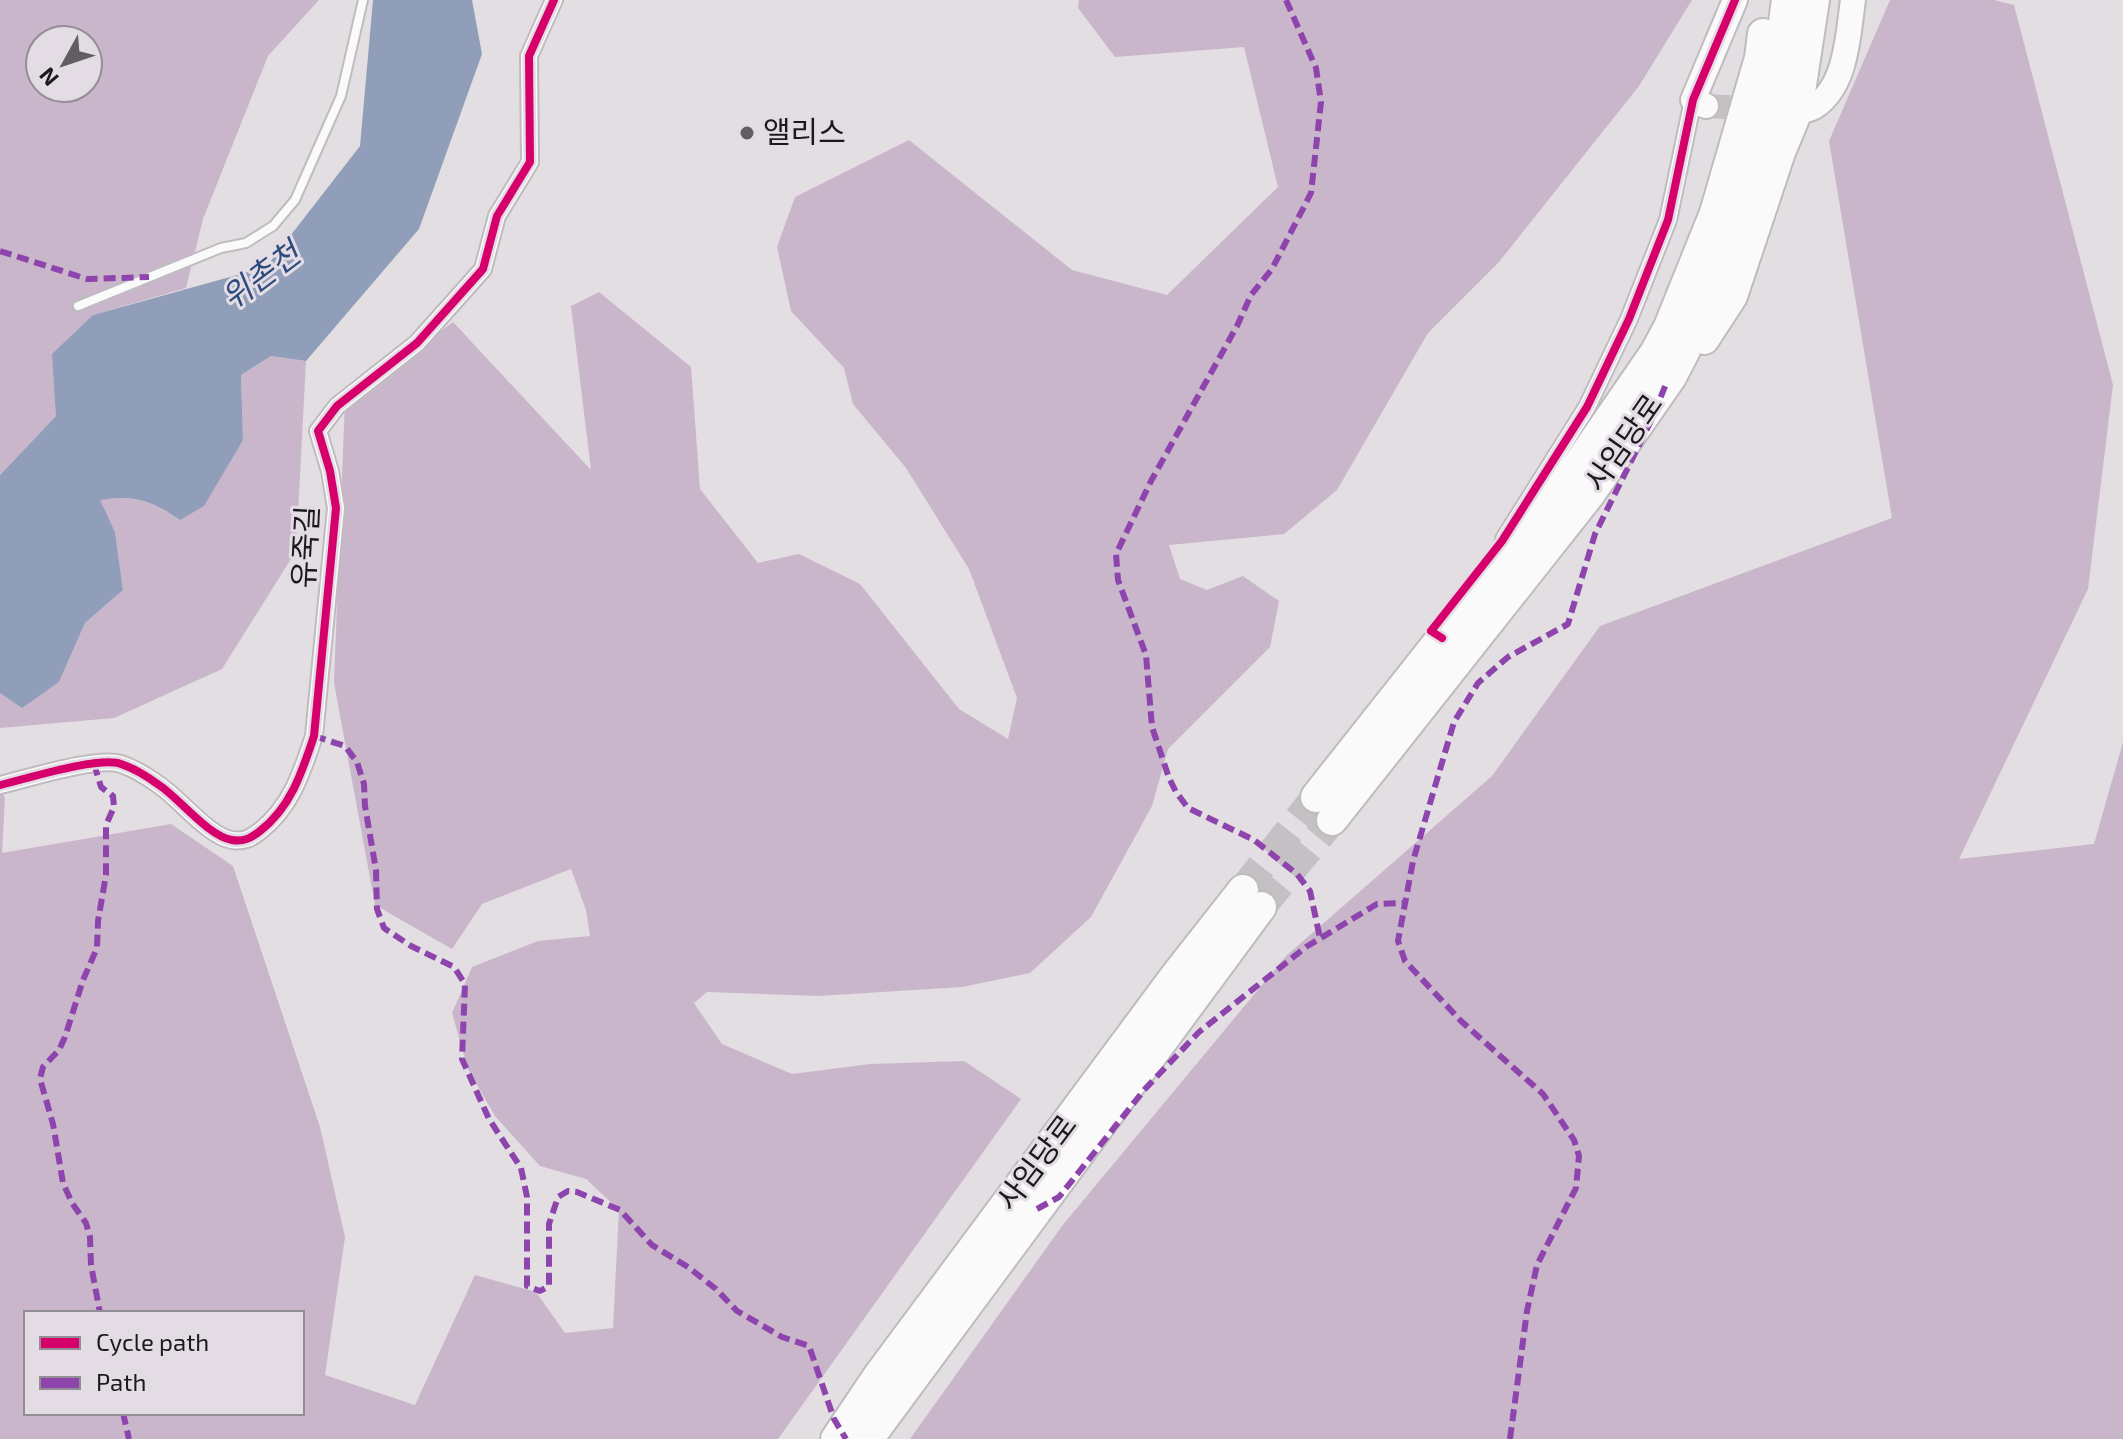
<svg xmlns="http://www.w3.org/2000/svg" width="2123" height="1439" font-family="'Exo 2','Noto Sans KR',sans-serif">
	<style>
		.forest { fill: #cab6cb; fill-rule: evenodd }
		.water { fill: #909eba }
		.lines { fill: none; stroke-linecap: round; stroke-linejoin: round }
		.secondary-tunnel { stroke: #c4c0c4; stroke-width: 24; stroke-dasharray: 24 12; stroke-linecap: butt }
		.highway-tunnel { stroke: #c4c0c4; stroke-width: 30; stroke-dasharray: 30 15; stroke-linecap: butt }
		.lane-casing { stroke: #bfbcbf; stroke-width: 12 }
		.street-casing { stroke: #bfbcbf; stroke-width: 20 }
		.secondary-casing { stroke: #bfbcbf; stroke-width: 28 }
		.highway-casing { stroke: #bfbcbf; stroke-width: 34 }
		.lane { stroke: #fbfafb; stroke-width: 8 }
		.street { stroke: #fbfafb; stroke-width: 16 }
		.secondary { stroke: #fbfafb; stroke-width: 24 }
		.highway { stroke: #fbfafb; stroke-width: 30 }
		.quiet { stroke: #8e44ad; stroke-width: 6; stroke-dasharray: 12 6; stroke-linecap: butt }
		.cycleway-casing { stroke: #e3dce4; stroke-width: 13 }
		.cycleway { stroke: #d6006c; stroke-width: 8 }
		.poi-dot { fill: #615e61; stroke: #e3dce4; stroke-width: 3 }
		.labels { text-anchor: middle; stroke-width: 6; stroke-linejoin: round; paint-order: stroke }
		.poi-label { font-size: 30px; fill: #1c191c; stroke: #e3dce4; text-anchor: start }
		.street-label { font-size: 30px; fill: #1c191c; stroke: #e3dce4 }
		.water-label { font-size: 32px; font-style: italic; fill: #2d4b7e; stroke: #e3dce4 }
	</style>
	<rect width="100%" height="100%" fill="#e2dee2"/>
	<!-- forest -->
	<g class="forest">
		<path d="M 0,0 L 319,0 L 268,56 L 203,219 L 186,288 L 93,315 L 56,416 L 0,475 ZM 40,40 L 88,40 L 88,88 L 40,88 Z"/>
		<path d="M 1079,0 L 1692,0 L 1639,86 L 1499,262 L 1428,333 L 1337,490 L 1284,534 L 1169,545 L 1180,579 L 1207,590 L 1243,576 L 1279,601 L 1270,647 L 1168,749 L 1152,806 L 1091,917 L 1030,973 L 962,987 L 818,996 L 707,992 L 694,1003 L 722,1044 L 792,1074 L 870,1064 L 964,1061 L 1021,1099 L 778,1439 L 0,1439 L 0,788 L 5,798 L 2,853 L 171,824 L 233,866 L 320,1127 L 345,1237 L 325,1375 L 415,1405 L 475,1275 L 536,1292 L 565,1333 L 613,1328 L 619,1210 L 586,1179 L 540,1166 L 495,1116 L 468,1069 L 452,1013 L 472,967 L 538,941 L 590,936 L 586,910 L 571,869 L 482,904 L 452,949 L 375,905 L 334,683 L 345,400 L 453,322 L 591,470 L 571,306 L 599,292 L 691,367 L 700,489 L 758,563 L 799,554 L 860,584 L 959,709 L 1008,739 L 1017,698 L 969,569 L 906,468 L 853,404 L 844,368 L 791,311 L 777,247 L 795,197 L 909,140 L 1072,270 L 1167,295 L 1278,187 L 1244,47 L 1115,57 L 1078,8 ZM 26,1313 L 302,1313 L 302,1413 L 26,1413 Z"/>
		<polygon points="1890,0 1994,0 2014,5 2113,385 2088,589 1959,859 2094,844 2123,742 2123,1439 910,1439 1062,1226 1286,956 1492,776 1600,626 1892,518 1829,141"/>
		<path d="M 271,356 L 306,361 L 296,551 L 222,669 L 114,718 L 0,728 L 0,693 L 22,707 L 59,682 L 85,623 L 123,590 L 115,532 L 99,500 C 134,494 151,501 180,520 L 243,440 L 241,375 Z"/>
	</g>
	<!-- water -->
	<path class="water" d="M 373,0 L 472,0 L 482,54 L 419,229 L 306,361 L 271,356 L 241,375 L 243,440 L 204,506 L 180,520 C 152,501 134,494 100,500 L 115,532 L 123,590 L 85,623 L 59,682 L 22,708 L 0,693 L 0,475 L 56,416 L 52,354 L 93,315 L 266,267 L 360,146 Z"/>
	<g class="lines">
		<!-- secondary-tunnel -->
		<polyline class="secondary-tunnel" points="1706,106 1760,109"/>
		<!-- highway-tunnel -->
		<g class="highway-tunnel">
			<polyline points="1243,890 1316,797"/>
			<polyline points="1261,907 1332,820"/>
		</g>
		<defs>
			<polyline id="lane" points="78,306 221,248 246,243 273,226 295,200 341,96 363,0"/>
			<g id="street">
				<polyline points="1504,539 1587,407 1629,319 1668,220 1693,100"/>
				<path d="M 0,785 C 26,779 98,756 121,764 C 133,768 148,777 159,785 C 180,799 208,836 232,840 C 244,842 251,838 260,831 C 291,807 302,772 314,736 L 336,508 L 330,471 L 318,431 L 337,406 L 417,343 L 483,269 L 497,216 L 530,162 L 529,56 L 554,0"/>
			</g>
			<g id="secondary">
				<polyline points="1706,106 1693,100 1735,0"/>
				<path d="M 1783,111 C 1793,111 1805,112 1814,107 C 1847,86 1848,34 1853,0"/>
			</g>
			<g id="highway">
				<polyline points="1704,339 1732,296 1780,152 1797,111 1814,0"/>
				<polyline points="1316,797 1573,472 1655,353 1669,327 1715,213 1760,58 1763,34"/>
				<polyline points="1332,820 1589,495 1671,377 1685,350 1731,236 1776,81 1787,0"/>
				<polyline points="836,1439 877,1378 1177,974 1243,890"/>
				<polyline points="868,1439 1261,907"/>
			</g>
		</defs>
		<!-- lane casing -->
		<use href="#lane" class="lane-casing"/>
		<!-- street casing -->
		<use href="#street" class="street-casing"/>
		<!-- secondary casing -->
		<use href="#secondary" class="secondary-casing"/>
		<!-- highway casing -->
		<use href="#highway" class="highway-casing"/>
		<!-- lane -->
		<use href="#lane" class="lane"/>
		<!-- street -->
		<use href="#street" class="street"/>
		<!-- secondary -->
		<use href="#secondary" class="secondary"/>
		<!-- highway -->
		<use href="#highway" class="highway"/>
		<!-- quiet -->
		<g class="quiet">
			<polyline points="1286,0 1316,68 1321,102 1311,193 1272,269 1251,295 1237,326 1151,481 1116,554 1118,580 1146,655 1152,727 1169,778 1176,792 1188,808 1254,840 1297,874 1310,891 1320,938"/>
			<polyline points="0,251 87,279 149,277"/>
			<polyline points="314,736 345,746 357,762 364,784 365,806 376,870 377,909 384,928 411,946 454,967 465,984 462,1059 489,1119 521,1168 527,1197 527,1286 540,1291 549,1286 549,1224 558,1197 568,1191 577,1192 620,1210 652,1245 688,1267 716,1289 737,1311 782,1337 809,1346 834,1419 846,1439"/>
			<polyline points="94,764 101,787 113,796 114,807 106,825 106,875 98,921 97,948 83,980 65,1037 59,1050 43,1067 40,1079 53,1124 63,1183 72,1203 86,1223 90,1237 91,1265 100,1313"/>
			<polyline points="1037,1209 1059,1197 1145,1089 1199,1032 1306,947 1377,904 1405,903"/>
			<polyline points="123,1413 129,1439"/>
			<polyline points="1510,1439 1527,1311 1537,1265 1576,1188 1579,1156 1574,1140 1543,1094 1461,1021 1405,961 1398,941 1413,861 1454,722 1478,683 1508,657 1568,624 1595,534 1651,421 1666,384"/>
		</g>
		<defs>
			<g id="cycleway">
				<polyline points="1442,638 1431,631 1502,541 1587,407 1629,319 1668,220 1693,100 1735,0"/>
				<path d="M 0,785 C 26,779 98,756 121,764 C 133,768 148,777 159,785 C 180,799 208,836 232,840 C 244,842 251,838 260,831 C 291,807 302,772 314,736 L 336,508 L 330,471 L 318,431 L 337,406 L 417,343 L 483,269 L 497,216 L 530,162 L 529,56 L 554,0"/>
			</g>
		</defs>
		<!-- cycleway casing -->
		<use href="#cycleway" class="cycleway-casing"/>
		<!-- cycleway -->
		<use href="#cycleway" class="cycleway"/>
	</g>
	<!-- markers -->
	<circle class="poi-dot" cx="747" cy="133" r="8"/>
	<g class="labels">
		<!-- poi labels -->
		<g class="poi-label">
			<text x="763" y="143">앨리스</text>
		</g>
		<!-- street labels -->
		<g class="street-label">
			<text transform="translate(1624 443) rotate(-55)" y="10">사임당로</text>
			<text transform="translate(306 547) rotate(-87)" y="10">유죽길</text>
			<text transform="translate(1037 1163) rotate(-53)" y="10">사임당로</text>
		</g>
		<!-- water labels -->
		<g class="water-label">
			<text transform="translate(261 276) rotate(-37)" y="11">위촌천</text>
		</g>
	</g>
	<!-- legend -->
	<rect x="24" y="1311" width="280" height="104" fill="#e3dce4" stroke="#938e94" stroke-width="2"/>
	<rect x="40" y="1337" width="40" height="12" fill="#d6006c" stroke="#938e94" stroke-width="2"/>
	<text x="96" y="1351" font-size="24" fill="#1c191c">Cycle path</text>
	<rect x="40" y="1377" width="40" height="12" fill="#8e44ad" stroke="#938e94" stroke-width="2"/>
	<text x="96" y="1391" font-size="24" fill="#1c191c">Path</text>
	<!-- north arrow -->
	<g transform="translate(64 64) rotate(230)"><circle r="38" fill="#e3dce4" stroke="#938e94" stroke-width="2"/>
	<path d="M0-6L14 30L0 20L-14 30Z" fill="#615e61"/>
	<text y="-12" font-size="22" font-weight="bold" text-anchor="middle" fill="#1c191c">N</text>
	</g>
</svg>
